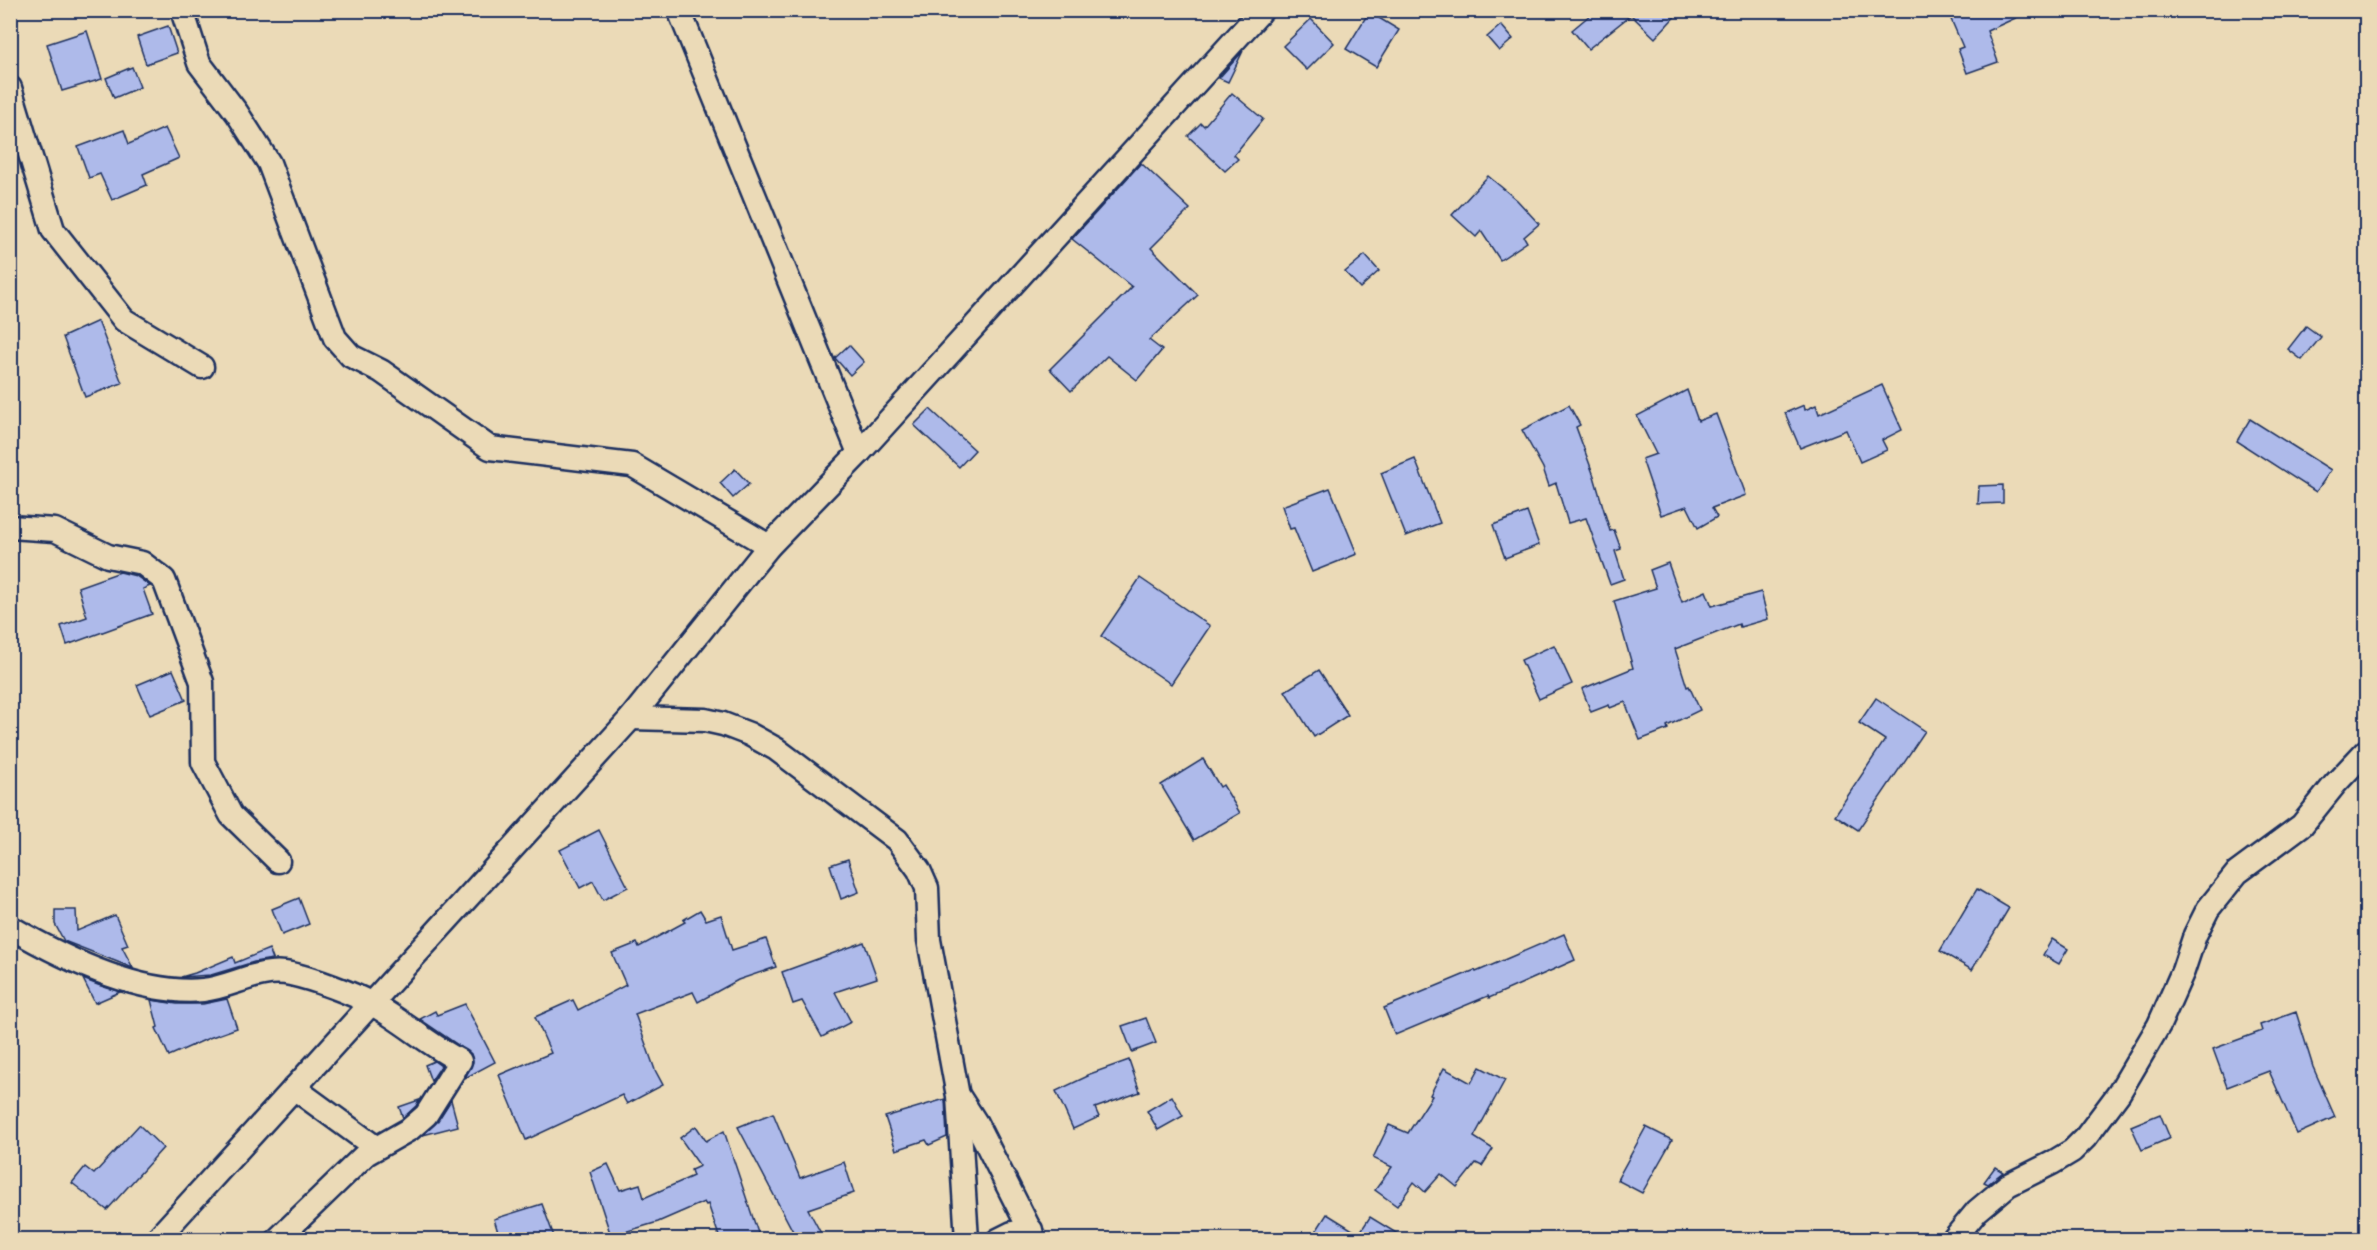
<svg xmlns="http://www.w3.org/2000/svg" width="2377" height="1250" font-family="Mali,sans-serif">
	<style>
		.building { fill: #aebaea; stroke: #1b2f5e; stroke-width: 1.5 }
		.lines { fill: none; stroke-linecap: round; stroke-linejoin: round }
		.minor-casing { stroke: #1b2f5e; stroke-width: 27 }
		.minor { stroke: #ebdab7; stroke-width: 22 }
	</style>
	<rect width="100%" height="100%" fill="#ebdab7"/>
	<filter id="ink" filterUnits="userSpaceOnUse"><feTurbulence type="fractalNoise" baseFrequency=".0167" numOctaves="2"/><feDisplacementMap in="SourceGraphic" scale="12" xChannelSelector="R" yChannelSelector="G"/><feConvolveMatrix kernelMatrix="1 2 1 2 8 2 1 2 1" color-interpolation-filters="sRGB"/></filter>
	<g filter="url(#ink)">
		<!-- building -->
		<g class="building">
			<polygon points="1596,10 1681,10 1655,38 1631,15 1588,49 1572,30"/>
			<polygon points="1947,10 2033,10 1987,31 1998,62 1967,73 1958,49 1963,47"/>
			<polygon points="1369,12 1399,30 1376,67 1346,49"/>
			<polygon points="1311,19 1334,43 1307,70 1283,46"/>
			<polygon points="1501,25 1513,39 1499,51 1487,37"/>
			<polygon points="168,26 177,53 146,64 137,37"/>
			<polygon points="87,31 102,79 62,91 47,44"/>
			<polygon points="1243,51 1228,82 1219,78"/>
			<polygon points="132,67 140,87 114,98 106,78"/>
			<polygon points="1232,93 1263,119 1234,155 1238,159 1225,171 1188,136 1201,123 1204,126"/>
			<polygon points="165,128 179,158 143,174 147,185 112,200 100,174 89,178 78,147 124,130 129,144"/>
			<polygon points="1141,163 1190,209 1151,248 1198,295 1149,340 1162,350 1137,380 1107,356 1071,391 1050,369 1132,287 1072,239"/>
			<polygon points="1488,176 1517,200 1539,224 1524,237 1527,242 1500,260 1481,231 1476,237 1452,215"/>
			<polygon points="1365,255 1379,271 1360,288 1345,272"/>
			<polygon points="98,321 122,383 85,397 63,337"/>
			<polygon points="2306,326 2321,337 2302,360 2288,349"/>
			<polygon points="849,345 864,362 850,375 835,358"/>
			<polygon points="1882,385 1902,430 1882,440 1887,450 1860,462 1846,430 1800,448 1785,413 1804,405 1805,410 1816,405 1819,414"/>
			<polygon points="1687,390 1698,421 1716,414 1746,495 1712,508 1717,517 1698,528 1687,506 1661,515 1642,459 1656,454 1637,416"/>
			<polygon points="1569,405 1580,425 1576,427 1594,476 1610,531 1614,530 1621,549 1615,551 1624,579 1610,584 1586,518 1568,523 1556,483 1549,486 1543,468 1522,430"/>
			<polygon points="930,409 975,450 959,467 914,425"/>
			<polygon points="2250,419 2331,470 2316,492 2237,441"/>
			<polygon points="1415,459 1440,523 1406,536 1381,473"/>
			<polygon points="735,469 749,484 733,498 720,483"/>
			<polygon points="2003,485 2003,503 1978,504 1979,486"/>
			<polygon points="1330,488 1357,554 1312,572 1294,528 1290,529 1282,506"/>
			<polygon points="1527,512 1539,545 1505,558 1493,525"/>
			<polygon points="1668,563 1682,602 1706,591 1712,606 1761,592 1768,619 1740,627 1739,624 1675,649 1687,687 1689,686 1700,710 1667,726 1668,729 1640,740 1625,702 1610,708 1609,705 1591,712 1582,689 1633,668 1614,601 1656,588 1650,570"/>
			<polygon points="120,572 136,576 150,586 143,589 152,614 67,645 61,626 87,617 78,587"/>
			<polygon points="1140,578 1210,626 1171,684 1101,636"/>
			<polygon points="1554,645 1572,684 1539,699 1521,660"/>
			<polygon points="173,670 186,700 150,715 137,685"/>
			<polygon points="1319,670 1348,715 1314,737 1285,691"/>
			<polygon points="1876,698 1925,731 1858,830 1835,815 1885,740 1859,723"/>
			<polygon points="1203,759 1220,787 1223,785 1240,813 1194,840 1161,785"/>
			<polygon points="599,830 628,887 603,900 593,881 580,888 560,850"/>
			<polygon points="848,859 859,892 841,899 830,865"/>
			<polygon points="1977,889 2009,908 1972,970 1940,951"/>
			<polygon points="299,898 309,924 282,935 272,909"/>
			<polygon points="55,910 76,910 77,931 115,915 128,945 122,947 133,968 64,941 55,924"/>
			<polygon points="700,910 706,920 721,915 732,950 766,939 776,967 738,980 698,1002 693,992 635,1014 655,1070 663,1085 627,1104 622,1095 526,1140 499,1075 551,1053 535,1017 573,1000 578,1010 626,985 612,953 637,943 639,947 685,922 683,920"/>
			<polygon points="1564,934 1575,960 1489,998 1488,996 1395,1035 1384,1008 1475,970 1476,972"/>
			<polygon points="2052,939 2068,949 2059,964 2043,955"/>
			<polygon points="864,942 877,978 835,992 851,1022 822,1037 802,1001 793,1004 782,972"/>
			<polygon points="269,949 273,959 254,962 211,975 181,977 195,973 233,957 235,963"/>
			<polygon points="83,979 98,985 120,992 95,1003"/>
			<polygon points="227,999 237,1028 209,1038 169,1056 156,1028 158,1027 151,1000 177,1004 203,1004"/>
			<polygon points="465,1004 495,1062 465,1078 473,1062 471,1054 420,1019 435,1011 437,1015"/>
			<polygon points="2296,1012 2313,1067 2335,1117 2297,1134 2269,1071 2227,1087 2213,1049 2262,1031 2260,1025"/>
			<polygon points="1146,1018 1156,1043 1132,1052 1122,1026"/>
			<polygon points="1129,1060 1140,1092 1095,1108 1099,1117 1073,1129 1056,1091 1088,1076 1087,1075"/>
			<polygon points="434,1061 441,1066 431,1081 425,1065"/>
			<polygon points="1480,1067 1505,1080 1474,1137 1493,1149 1482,1166 1476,1163 1457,1187 1441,1174 1425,1192 1414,1182 1397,1206 1375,1190 1392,1167 1373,1158 1389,1125 1408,1133 1432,1096 1430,1095 1444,1068 1471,1083"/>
			<polygon points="1172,1096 1183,1116 1158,1130 1147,1111"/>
			<polygon points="945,1099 947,1137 929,1145 926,1140 896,1150 885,1117"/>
			<polygon points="419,1100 416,1106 403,1118 399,1107"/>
			<polygon points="451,1100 458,1126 423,1135 437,1122"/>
			<polygon points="773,1113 800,1178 844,1162 854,1193 808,1209 824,1239 797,1239 738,1127"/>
			<polygon points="2160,1114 2170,1138 2142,1150 2131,1126"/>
			<polygon points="139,1125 163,1148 107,1210 72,1183 85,1167 94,1174"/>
			<polygon points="696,1126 706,1141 724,1131 760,1239 720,1239 708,1204 706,1205 704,1202 658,1222 611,1236 590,1172 608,1164 620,1190 640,1184 644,1198 693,1176 691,1170 700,1166 680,1138"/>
			<polygon points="1646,1127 1672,1140 1642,1193 1617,1180"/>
			<polygon points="1995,1167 2003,1172 1988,1184 1984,1182"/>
			<polygon points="542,1204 555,1239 500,1239 494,1219"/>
			<polygon points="1327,1214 1359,1234 1370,1217 1406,1239 1311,1239"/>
		</g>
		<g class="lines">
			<defs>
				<g id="minor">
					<polyline points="182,10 199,63 237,113 269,163 335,338 351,356 381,371 490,448 632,465 769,546"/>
					<polyline points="679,10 859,453"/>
					<polyline points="10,88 53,230 124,320 202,367"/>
					<polyline points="10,527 55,530 108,556 142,563 164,580 202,682 203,762 231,815 278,861"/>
					<polyline points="631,718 705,720 723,724 749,734 776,749 897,840 919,870 927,888 929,940 958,1096 967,1240"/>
					<path d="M 10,927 C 63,958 140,996 203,990 C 233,987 260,967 291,974 C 314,979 352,993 372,1004 C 403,1021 429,1045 460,1061 L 426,1115 L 410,1129 L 366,1154 L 277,1240"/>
					<polyline points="294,1088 375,1147"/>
					<polyline points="960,1098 976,1123 1035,1240"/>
					<polyline points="156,1240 631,718 769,546 859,453 1262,10"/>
					<polyline points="998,1240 1012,1233 1031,1230"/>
					<polyline points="1953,1240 1977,1211 2008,1185 2052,1163 2072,1151 2086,1137 2119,1093 2159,1025 2183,971 2195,935 2208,909 2237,873 2302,825 2335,784 2366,751"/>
				</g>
			</defs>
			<!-- minor casing -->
			<use href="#minor" class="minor-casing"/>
			<!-- minor -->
			<use href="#minor" class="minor"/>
		</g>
	</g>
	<!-- margin -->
	<rect width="2377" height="1250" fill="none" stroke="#ebdab7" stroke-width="36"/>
	<rect x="18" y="18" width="2341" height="1214" fill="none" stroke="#1b2f5e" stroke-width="2" filter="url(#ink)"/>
</svg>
